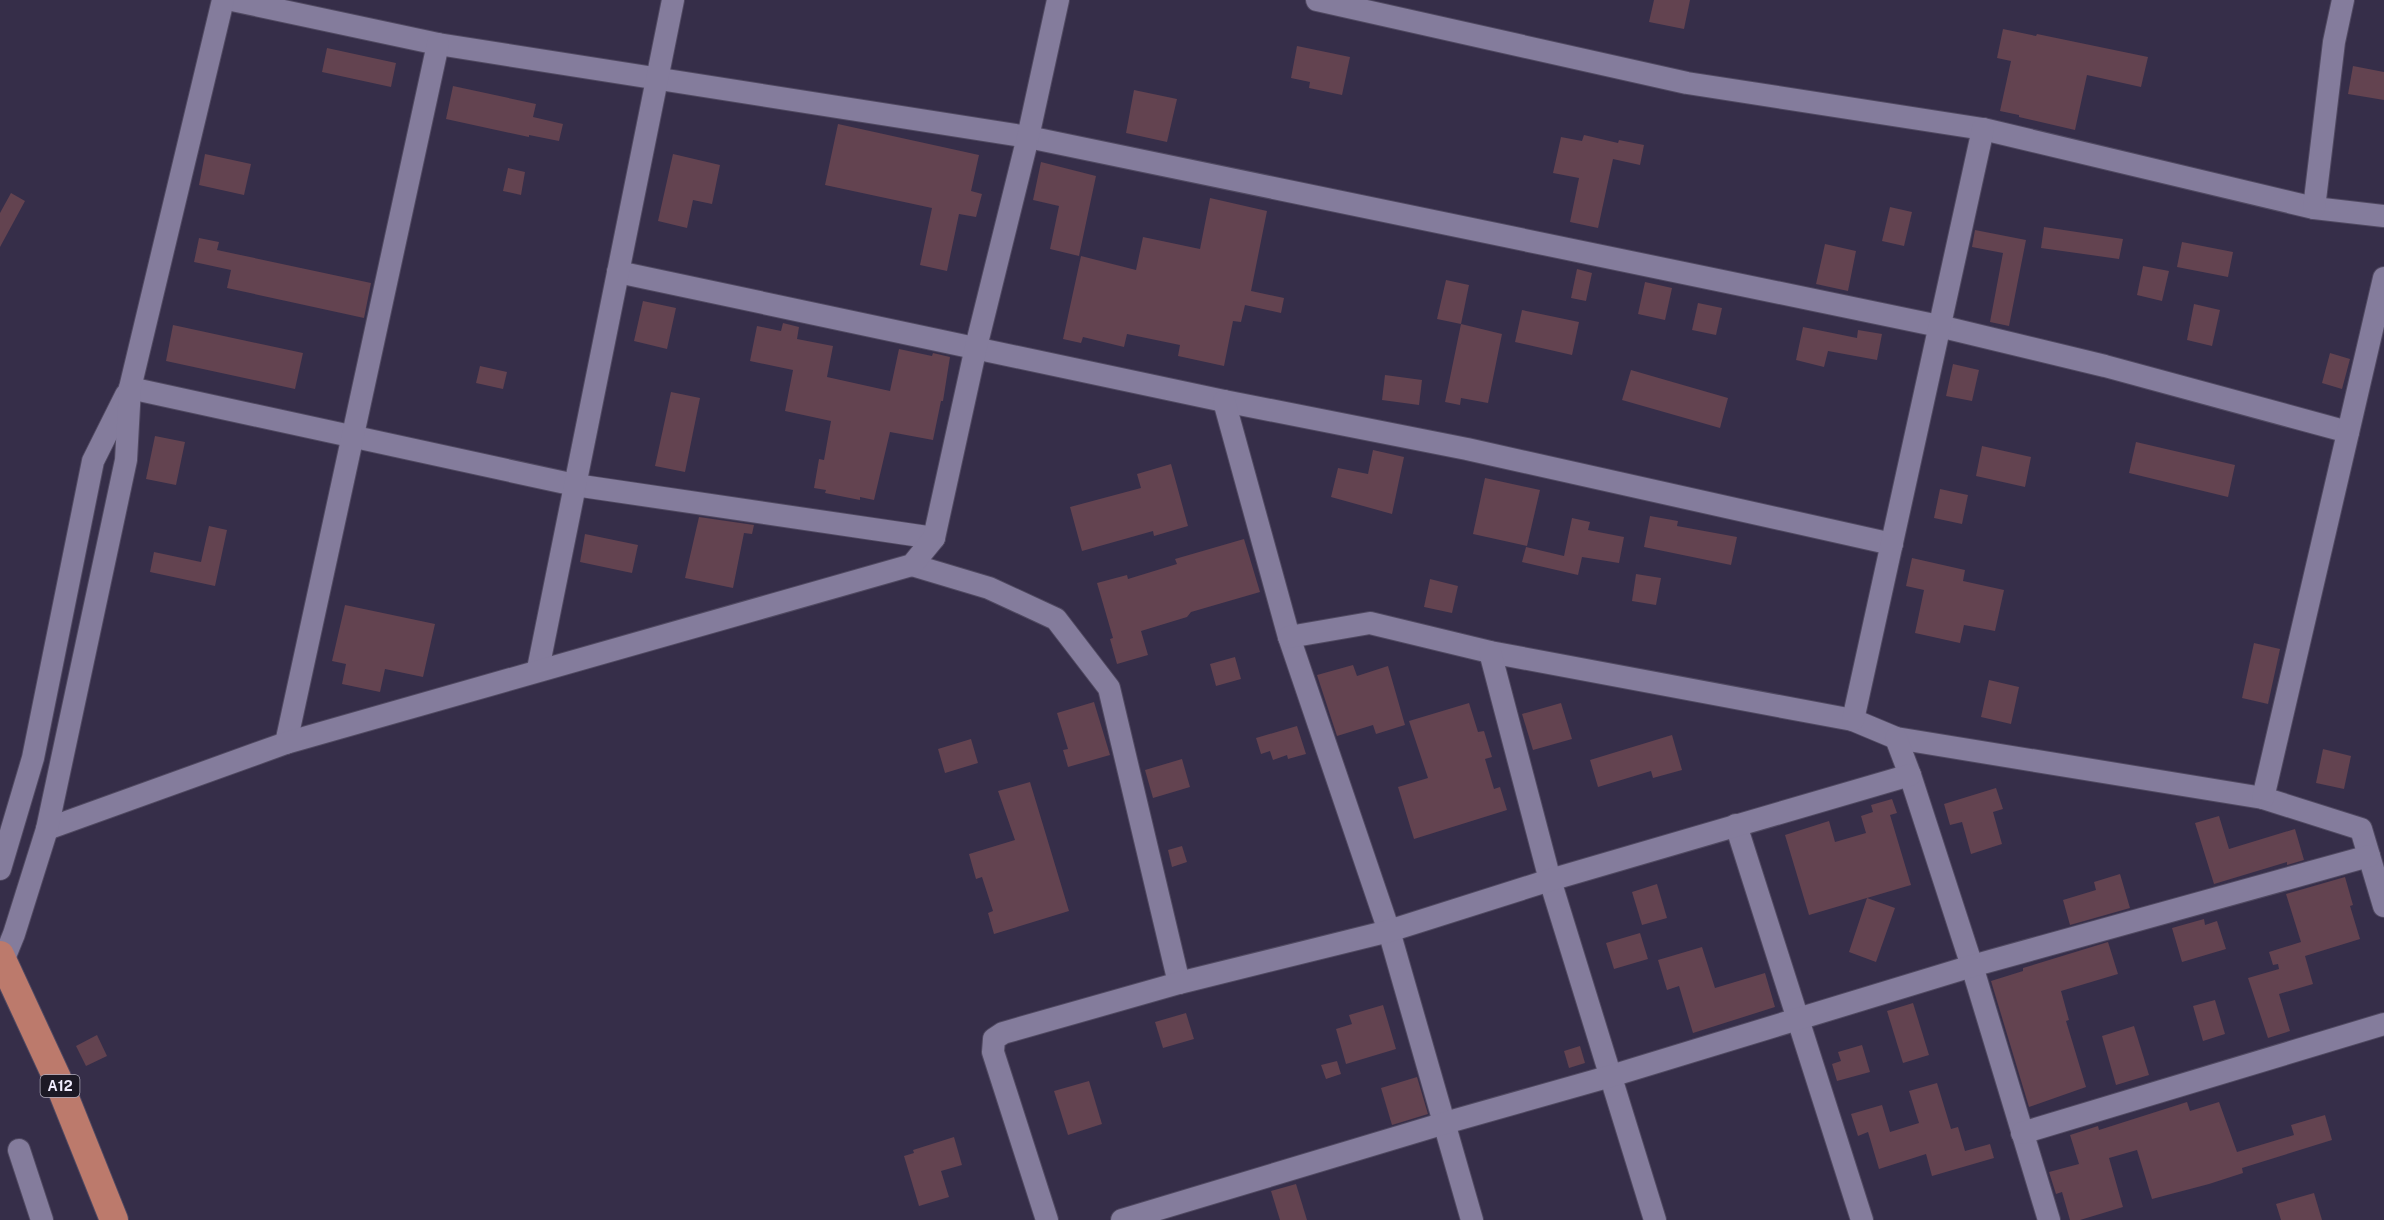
<svg xmlns="http://www.w3.org/2000/svg" width="2384" height="1220" font-family="'Public Sans',sans-serif">
	<style>
		.building { fill: #634350 }
		.lines { fill: none; stroke-linecap: round; stroke-linejoin: round }
		.minor-casing { stroke: #504961; stroke-width: 24 }
		.major-casing { stroke: #504961; stroke-width: 30 }
		.minor { stroke: #847c9c; stroke-width: 22 }
		.major { stroke: #bc7a6c; stroke-width: 28 }
		.labels { text-anchor: middle; stroke-width: 5; stroke-linejoin: round; paint-order: stroke }
		.shield { fill: #1c1925; stroke: #b0adbd; stroke-width: 1.5 }
		.shield-label { font-size: 14px; font-weight: bold; fill: #f0ecfe }
	</style>
	<rect width="100%" height="100%" fill="#362e49"/>
	<!-- building -->
	<g class="building">
		<polygon points="1654,0 1690,0 1684,29 1649,22"/>
		<polygon points="2003,29 2036,36 2037,34 2148,57 2141,87 2087,75 2075,130 2019,117 2019,115 2000,111 2011,61 1997,58"/>
		<polygon points="1297,46 1350,57 1342,95 1309,88 1310,82 1291,78"/>
		<polygon points="327,48 396,63 391,87 322,72"/>
		<polygon points="2353,66 2384,72 2384,100 2348,94"/>
		<polygon points="453,86 536,104 533,117 563,124 559,141 529,135 529,137 446,119"/>
		<polygon points="1134,90 1177,99 1167,142 1126,133"/>
		<polygon points="838,124 979,155 971,191 982,194 976,217 959,214 947,271 920,265 932,208 825,185"/>
		<polygon points="1584,135 1618,143 1619,140 1644,145 1640,165 1613,159 1598,228 1570,222 1579,178 1553,173 1561,137 1582,141"/>
		<polygon points="205,154 251,164 244,195 199,185"/>
		<polygon points="673,154 720,165 712,204 693,200 687,228 658,221"/>
		<polygon points="1041,162 1096,176 1079,256 1050,249 1059,206 1033,200"/>
		<polygon points="508,168 525,172 521,195 503,191"/>
		<polygon points="11,193 25,201 0,247 0,213"/>
		<polygon points="1210,198 1267,211 1251,291 1284,298 1281,313 1245,305 1241,322 1233,321 1224,366 1178,356 1180,345 1127,334 1124,347 1083,337 1081,343 1063,339 1081,256 1136,270 1143,237 1200,249"/>
		<polygon points="1890,207 1912,212 1904,246 1882,241"/>
		<polygon points="2044,227 2123,239 2119,259 2041,248"/>
		<polygon points="1975,230 2026,240 2009,326 1990,322 2003,253 1972,247"/>
		<polygon points="199,238 219,242 217,250 371,283 364,318 227,288 231,270 194,262"/>
		<polygon points="2182,242 2233,252 2228,277 2177,267"/>
		<polygon points="1825,244 1856,251 1848,291 1816,284"/>
		<polygon points="2143,266 2169,271 2162,301 2137,295"/>
		<polygon points="1577,269 1592,273 1586,301 1571,298"/>
		<polygon points="1446,280 1469,285 1461,324 1437,319"/>
		<polygon points="1645,282 1672,288 1665,320 1638,314"/>
		<polygon points="643,301 676,308 667,349 634,341"/>
		<polygon points="1698,303 1722,308 1716,335 1692,330"/>
		<polygon points="2194,304 2220,310 2212,346 2187,340"/>
		<polygon points="1522,310 1579,322 1572,355 1515,342"/>
		<polygon points="783,323 799,327 797,339 833,346 827,377 890,391 899,349 932,356 933,353 950,357 943,401 941,401 933,440 890,432 874,500 860,497 860,500 825,493 826,490 814,488 819,459 824,460 831,421 785,411 793,370 750,361 757,326 781,331"/>
		<polygon points="1461,324 1502,334 1488,403 1461,398 1460,405 1445,402"/>
		<polygon points="173,325 303,353 295,389 166,361"/>
		<polygon points="1803,327 1857,338 1858,330 1882,334 1877,360 1828,351 1824,367 1796,360"/>
		<polygon points="2330,353 2350,359 2342,389 2322,383"/>
		<polygon points="1953,364 1979,370 1972,401 1946,396"/>
		<polygon points="480,366 507,372 503,389 476,383"/>
		<polygon points="1631,370 1728,398 1720,428 1622,400"/>
		<polygon points="1385,375 1422,380 1419,405 1382,400"/>
		<polygon points="671,392 700,398 685,472 655,466"/>
		<polygon points="155,436 185,442 176,485 146,479"/>
		<polygon points="2136,442 2235,465 2228,497 2129,473"/>
		<polygon points="1982,446 2031,457 2025,487 1976,476"/>
		<polygon points="1373,450 1404,457 1392,514 1331,497 1338,468 1368,474"/>
		<polygon points="1171,464 1188,526 1154,536 1153,531 1082,551 1070,507 1141,488 1137,474"/>
		<polygon points="1485,478 1540,490 1527,546 1473,534"/>
		<polygon points="1940,489 1968,495 1962,524 1934,518"/>
		<polygon points="1650,516 1678,521 1677,526 1737,537 1731,565 1644,547"/>
		<polygon points="699,517 754,525 752,534 744,533 733,588 685,578"/>
		<polygon points="1572,518 1590,522 1588,530 1624,537 1619,563 1582,557 1578,575 1522,562 1526,547 1564,556"/>
		<polygon points="209,526 227,530 215,586 150,572 154,552 201,562"/>
		<polygon points="585,534 638,545 632,573 580,562"/>
		<polygon points="1244,539 1260,592 1191,612 1187,617 1141,631 1148,655 1117,664 1110,639 1113,638 1097,583 1127,575 1128,579 1177,564 1175,559"/>
		<polygon points="1912,558 1965,570 1963,581 2004,590 1995,631 1964,625 1960,643 1915,633 1924,590 1906,586"/>
		<polygon points="1636,574 1661,578 1656,605 1632,601"/>
		<polygon points="1430,579 1458,586 1452,613 1424,607"/>
		<polygon points="345,605 435,624 423,677 385,669 380,692 342,684 346,664 332,661"/>
		<polygon points="2254,643 2280,649 2268,704 2242,698"/>
		<polygon points="1235,657 1241,679 1216,686 1210,664"/>
		<polygon points="1353,665 1357,676 1388,666 1405,725 1376,734 1373,725 1337,736 1317,675"/>
		<polygon points="1989,680 2019,687 2011,724 1981,717"/>
		<polygon points="1094,702 1110,755 1068,767 1063,750 1068,749 1057,713"/>
		<polygon points="1469,703 1478,732 1484,731 1492,757 1485,759 1494,789 1500,787 1507,810 1414,839 1398,787 1428,778 1409,721"/>
		<polygon points="1561,703 1572,739 1533,750 1522,714"/>
		<polygon points="1297,726 1306,754 1288,759 1287,755 1273,760 1270,751 1261,754 1256,738"/>
		<polygon points="1672,735 1682,770 1653,778 1651,771 1598,787 1590,760"/>
		<polygon points="971,739 978,763 945,773 938,749"/>
		<polygon points="2323,749 2351,756 2344,789 2316,783"/>
		<polygon points="1182,759 1190,787 1153,798 1145,770"/>
		<polygon points="1030,782 1069,911 994,934 988,913 993,911 982,877 976,879 969,854 1015,840 998,791"/>
		<polygon points="1996,788 2003,809 1993,812 2002,844 1971,854 1962,822 1950,825 1944,804"/>
		<polygon points="1892,799 1897,813 1890,815 1911,885 1809,915 1785,835 1829,821 1835,842 1866,833 1861,816 1873,812 1871,805"/>
		<polygon points="2219,816 2229,849 2295,829 2304,860 2287,865 2287,862 2214,884 2195,823"/>
		<polygon points="1182,846 1187,862 1172,867 1168,850"/>
		<polygon points="2120,874 2130,908 2070,925 2063,900 2096,890 2094,882"/>
		<polygon points="2345,877 2353,905 2350,906 2360,939 2305,956 2313,984 2279,994 2290,1031 2268,1038 2248,978 2279,969 2278,964 2273,965 2269,952 2301,942 2286,894"/>
		<polygon points="1657,884 1667,918 1642,925 1632,892"/>
		<polygon points="1867,898 1895,908 1876,962 1849,952"/>
		<polygon points="2204,919 2205,925 2217,921 2226,949 2182,962 2172,928"/>
		<polygon points="1640,933 1648,959 1614,969 1606,943"/>
		<polygon points="2108,942 2118,974 2061,991 2069,1020 2066,1021 2086,1087 2029,1107 1991,981 2023,971 2023,968"/>
		<polygon points="1702,947 1715,988 1765,973 1775,1007 1693,1033 1679,986 1667,990 1658,960"/>
		<polygon points="2215,1000 2225,1034 2203,1041 2193,1006"/>
		<polygon points="1913,1003 1929,1055 1903,1063 1887,1011"/>
		<polygon points="1383,1005 1396,1049 1346,1064 1336,1029 1352,1024 1349,1015"/>
		<polygon points="1186,1013 1194,1039 1163,1048 1155,1022"/>
		<polygon points="2134,1026 2149,1075 2116,1085 2102,1036"/>
		<polygon points="97,1035 107,1056 86,1066 76,1046"/>
		<polygon points="1862,1045 1870,1072 1837,1081 1832,1064 1841,1061 1838,1052"/>
		<polygon points="1580,1046 1585,1063 1569,1068 1564,1051"/>
		<polygon points="1337,1061 1341,1074 1326,1079 1321,1065"/>
		<polygon points="1417,1077 1428,1114 1392,1125 1381,1088"/>
		<polygon points="1089,1081 1102,1124 1068,1135 1054,1091"/>
		<polygon points="1937,1083 1951,1129 1958,1127 1965,1151 1990,1144 1994,1158 1932,1176 1926,1154 1879,1169 1868,1132 1858,1136 1851,1114 1882,1105 1890,1132 1919,1123 1909,1091"/>
		<polygon points="2187,1102 2190,1111 2219,1102 2237,1152 2294,1135 2291,1125 2325,1115 2332,1140 2242,1168 2243,1173 2209,1184 2152,1199 2137,1150 2109,1158 2123,1207 2080,1220 2070,1220 2062,1192 2056,1194 2049,1172 2079,1164 2070,1135 2098,1126 2099,1130"/>
		<polygon points="954,1137 962,1165 941,1171 949,1197 919,1206 904,1156 914,1153 913,1150"/>
		<polygon points="1296,1184 1307,1220 1280,1220 1271,1191"/>
		<polygon points="2314,1193 2322,1220 2281,1220 2276,1204"/>
	</g>
	<g class="lines">
		<defs>
			<g id="minor">
				<polyline points="232,0 438,44 1028,137 1939,326 2105,366 2348,432"/>
				<polyline points="1317,0 1687,83 1983,129 2314,208 2384,216"/>
				<polyline points="2314,208 2334,42 2343,0"/>
				<polyline points="618,272 1224,401 1467,449 1892,544"/>
				<polyline points="130,388 575,485 934,538"/>
				<polyline points="1224,401 1289,637 1389,931 1472,1220"/>
				<polyline points="912,565 989,588 1056,619 1109,688 1179,983"/>
				<polyline points="1289,637 1370,623 1490,652 1853,720 1896,738 2263,798 2361,829 2384,906"/>
				<polyline points="1490,652 1550,880 1655,1220"/>
				<polyline points="538,669 673,0"/>
				<polyline points="1853,720 1983,129"/>
				<polyline points="1896,738 1910,775 1972,966 2049,1220"/>
				<polyline points="286,743 438,44"/>
				<polyline points="2263,798 2384,278"/>
				<polyline points="1736,825 1862,1220"/>
				<polyline points="47,829 286,743 912,565 934,538 976,347 1028,137 1058,0"/>
				<polyline points="0,869 33,758 93,461 126,395"/>
				<polyline points="0,961 3,961 14,934 47,829 126,460 130,388 223,0"/>
				<polyline points="2022,1133 2384,1024"/>
				<polyline points="19,1150 42,1220"/>
				<polyline points="1047,1220 993,1052 994,1039 1003,1033 1179,983 1389,931 1550,880 1910,775"/>
				<polyline points="1122,1220 1445,1123 1611,1076 1972,966 2369,856"/>
			</g>
			<polyline id="major" points="0,955 57,1078 114,1220"/>
		</defs>
		<!-- minor casing -->
		<use href="#minor" class="minor-casing"/>
		<!-- major casing -->
		<use href="#major" class="major-casing"/>
		<!-- minor -->
		<use href="#minor" class="minor"/>
		<!-- major -->
		<use href="#major" class="major"/>
	</g>
	<g class="labels">
		<!-- shield labels -->
		<rect class="shield" x="40.5" y="1075" width="39" height="22" rx="4.5"/>
		<g class="shield-label">
			<text x="60" y="1091">A12</text>
		</g>
	</g>
</svg>
